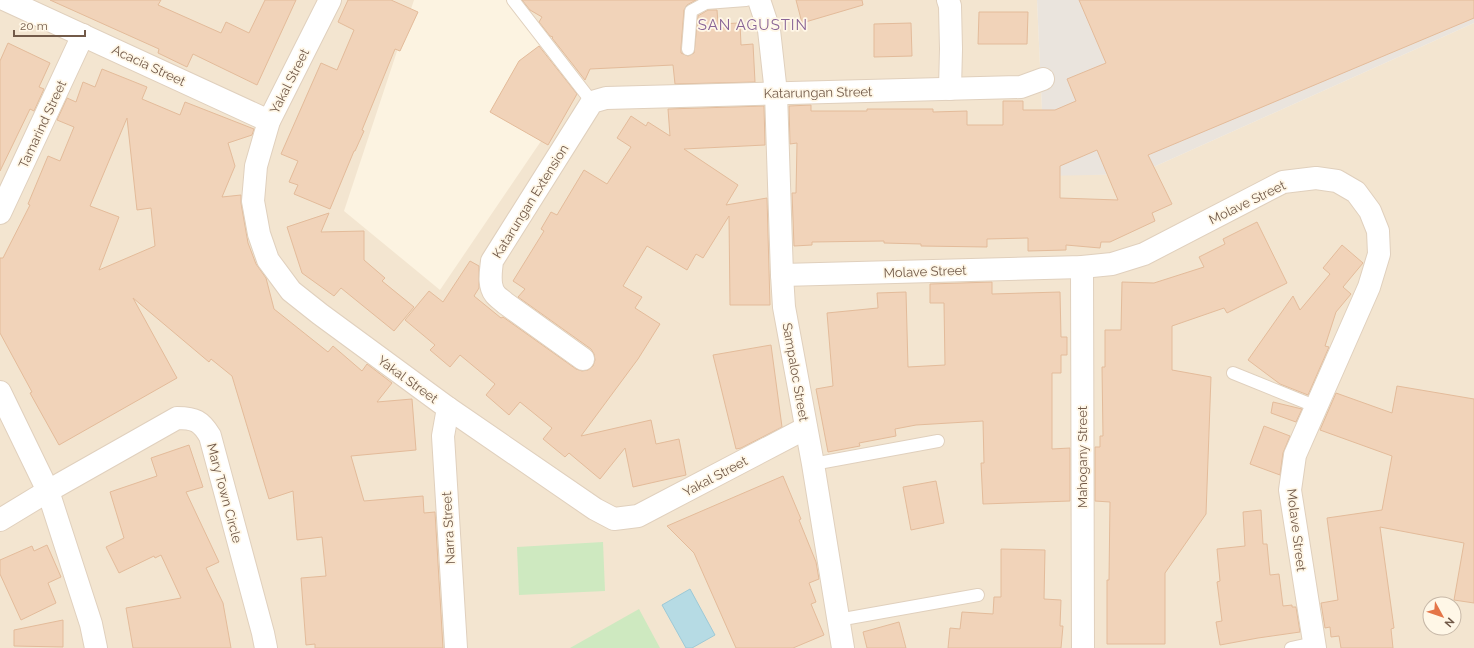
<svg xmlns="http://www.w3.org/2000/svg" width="1474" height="648" font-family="Raleway,sans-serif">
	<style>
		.residential { fill: #f3e5d0; fill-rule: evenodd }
		.industrial { fill: #eae4dd }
		.green { fill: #cee9c0 }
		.water { fill: #b6dbe4; stroke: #9dc9d6 }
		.building { fill: #f1d3b9; stroke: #e3bb9a; fill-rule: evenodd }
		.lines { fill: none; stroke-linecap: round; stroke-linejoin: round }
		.service-casing { stroke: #e0d0bd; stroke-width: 14 }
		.minor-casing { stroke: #e0d0bd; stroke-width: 24 }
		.service { stroke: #fff; stroke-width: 12 }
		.minor { stroke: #fff; stroke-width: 22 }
		.labels { text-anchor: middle; stroke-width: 3.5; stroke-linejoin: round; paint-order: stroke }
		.street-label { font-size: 13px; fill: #725a49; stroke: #fff7e7 }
		.quarter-label { font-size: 15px; letter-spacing: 1px; fill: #896496; stroke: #fff7e7 }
	</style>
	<rect width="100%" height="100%" fill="#fcf3e1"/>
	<!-- residential -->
	<path class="residential" d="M 0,0 L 414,0 L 344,211 L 440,290 L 577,88 L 512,0 L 1037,0 L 1045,175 L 1138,174 L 1474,23 L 1474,648 L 0,648 ZM 1430,604 L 1454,604 L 1454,628 L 1430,628 Z"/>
	<!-- industrial -->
	<polygon class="industrial" points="1037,0 1474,0 1474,23 1138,174 1045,176"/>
	<!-- green -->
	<g class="green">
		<polygon points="603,542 605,591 519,595 517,547"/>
		<polygon points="639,609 660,648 570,648"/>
	</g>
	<!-- water -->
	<polygon class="water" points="690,589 715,635 692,648 686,648 662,605"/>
	<!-- building -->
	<g class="building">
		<polygon points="50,0 161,0 158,5 221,33 226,22 249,33 265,0 296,0 257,85 193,54 187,67 158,53 159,49"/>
		<polygon points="348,0 391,0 418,12 400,51 395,49 362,130 364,131 355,151 354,151 330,209 294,194 298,185 289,182 298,161 281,154 321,63 337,70 354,30 338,22"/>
		<polygon points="522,0 696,0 687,5 684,10 681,48 681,53 688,56 694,53 698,16 708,10 717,10 718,24 740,23 741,45 753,44 755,82 675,84 673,65 590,69 585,80 552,38 553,37 550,36 539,22 542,17 530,10"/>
		<polygon points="796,0 862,0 863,5 802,23"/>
		<path d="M 1079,0 L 1474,0 L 1474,18 L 1148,155 L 1172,204 L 1152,213 L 1155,221 L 1110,242 L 1101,242 L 1100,248 L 1066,245 L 1066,250 L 1028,251 L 1028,238 L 987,239 L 987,247 L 921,246 L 921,244 L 884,243 L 884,241 L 812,242 L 812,245 L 794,246 L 792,193 L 796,193 L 797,143 L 790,144 L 789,106 L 811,105 L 811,111 L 867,111 L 867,109 L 933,109 L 933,112 L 967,111 L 967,125 L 1003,125 L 1003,101 L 1023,101 L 1023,110 L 1055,110 L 1076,101 L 1067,79 L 1106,63 ZM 1097,150 L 1118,200 L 1060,198 L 1060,166 Z"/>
		<polygon points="979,12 1028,12 1027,44 978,44"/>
		<polygon points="911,23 912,56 874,57 874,24"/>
		<polygon points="8,43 50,63 39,87 44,89 34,111 30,109 0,171 0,61"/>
		<polygon points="539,46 577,94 548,145 490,112 519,61"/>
		<path d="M 102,69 L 147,87 L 142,99 L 180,115 L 185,102 L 254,129 L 252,135 L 228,143 L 235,166 L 222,197 L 241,195 L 241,203 L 248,243 L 256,264 L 266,278 L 274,309 L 328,352 L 333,346 L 362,371 L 367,364 L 392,383 L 377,402 L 412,399 L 416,450 L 351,456 L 364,501 L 423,496 L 424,513 L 435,512 L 443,648 L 315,648 L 315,644 L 306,645 L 301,578 L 326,576 L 322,537 L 297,540 L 293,491 L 269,499 L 232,376 L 211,359 L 209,362 L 133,298 L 177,378 L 59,445 L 30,393 L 32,392 L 0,333 L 0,258 L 3,258 L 30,205 L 28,204 L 48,156 L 60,161 L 74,127 L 57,120 L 67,98 L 76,102 L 83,82 L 95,87 ZM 127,118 L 137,210 L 151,208 L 155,246 L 99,270 L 119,217 L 90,206 Z"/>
		<polygon points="764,106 765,145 684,149 738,185 726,205 767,198 770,305 730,305 729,216 703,258 696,254 687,270 647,246 623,286 642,297 635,308 660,324 638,359 581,436 651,420 656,444 679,439 686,475 633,487 625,448 600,479 569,453 565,457 543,439 552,428 520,402 509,415 486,395 495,384 460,355 450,367 430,350 435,345 405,320 429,291 443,302 470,261 479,266 479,288 474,296 501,318 503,317 576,369 582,371 588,370 593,366 595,360 594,354 591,349 518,297 525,289 513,281 544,231 541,229 551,212 557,215 584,170 607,184 631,147 617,138 631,116 646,126 648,122 670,136 668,109"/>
		<polygon points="329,213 321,232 364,231 364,260 385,278 382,281 414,307 394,331 341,288 334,296 302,273 287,227"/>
		<polygon points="1257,222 1287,283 1227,313 1224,308 1172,326 1172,370 1211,377 1206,514 1165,573 1165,644 1107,644 1107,580 1109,580 1110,502 1095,501 1095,447 1100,447 1100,436 1103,436 1102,367 1105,367 1105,330 1121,330 1122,282 1154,283 1204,267 1199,257 1225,244 1223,239"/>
		<polygon points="1342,245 1363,263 1343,287 1351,294 1336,312 1325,346 1329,347 1308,395 1280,384 1248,360 1293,296 1300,310 1330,274 1323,268"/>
		<polygon points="992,282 992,294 1060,292 1061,337 1067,337 1067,355 1061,355 1061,373 1052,373 1052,449 1070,448 1070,501 983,504 981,463 984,463 983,421 916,425 895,429 896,436 859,443 860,446 828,452 816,389 833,386 827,313 878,308 877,293 906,292 908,367 945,365 944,303 930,303 930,284"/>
		<polygon points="771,345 782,427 741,448 736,449 713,355"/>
		<polygon points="1397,386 1474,399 1474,603 1454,600 1464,543 1380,527 1394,628 1391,629 1393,648 1341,648 1339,636 1331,637 1330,627 1325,628 1321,603 1338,600 1327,518 1382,510 1392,456 1320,430 1336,393 1392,413"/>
		<polygon points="1273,402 1302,409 1296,422 1271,413"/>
		<polygon points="1264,426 1290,436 1283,453 1280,475 1250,464"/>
		<polygon points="189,445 203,487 186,492 219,562 206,568 223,603 231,648 133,648 126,608 181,598 161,555 155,558 154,556 119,573 106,547 124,538 110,492 157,476 151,458"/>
		<polygon points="783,476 801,519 799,520 816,562 819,579 809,583 816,602 811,604 824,635 793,648 736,648 694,553 667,526"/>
		<polygon points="936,481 944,523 911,530 903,487"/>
		<polygon points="1261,510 1263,544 1267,544 1270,575 1279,574 1283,606 1292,605 1292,607 1296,607 1300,632 1258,638 1220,645 1216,622 1222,621 1217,582 1220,581 1217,549 1245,546 1243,512"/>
		<polygon points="47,545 61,577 48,583 56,603 21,620 0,574 0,560 32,546 34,551"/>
		<polygon points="1001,549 1045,550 1044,599 1061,600 1060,626 1063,626 1061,648 948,648 950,628 960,629 962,612 993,614 994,597 1001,597"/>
		<polygon points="63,620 63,647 14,646 14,630"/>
		<polygon points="899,622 906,648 867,648 863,632"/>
	</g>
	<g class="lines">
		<defs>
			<g id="service">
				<polyline points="513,0 592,102"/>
				<polyline points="688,49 691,11 706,3 746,0"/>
				<polyline points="1233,373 1317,407"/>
				<polyline points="813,464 938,441"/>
				<polyline points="838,620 978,595"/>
				<polyline points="1291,648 1314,643"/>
			</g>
			<g id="minor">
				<polyline points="6,0 269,121"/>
				<polyline points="330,0 269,121 256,166 253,201 259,234 268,260 291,291 320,314 448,408 595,509 614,519 638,516 806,428"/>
				<polyline points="759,0 769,30 776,93 782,275 784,307 813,464 843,648"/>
				<polyline points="948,0 950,6 951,49 950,89"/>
				<polyline points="0,213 83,35"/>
				<polyline points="1082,267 1083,648"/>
				<polyline points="782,275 1082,267 1112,264 1144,254 1283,182 1316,178 1337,181 1356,192 1370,211 1378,231 1379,254 1369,287 1295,455 1290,490 1315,648"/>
				<path d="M 583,359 L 505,303 C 502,300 497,297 495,294 C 488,285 491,271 492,261 L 592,102 L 606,98 L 1021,87 L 1043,79"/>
				<polyline points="0,392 48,491 91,624 96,648"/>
				<polyline points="448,408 443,436 456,648"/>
				<path d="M 0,520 L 48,491 L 177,418 C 195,418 201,421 210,436 L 263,633 L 266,648"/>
			</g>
		</defs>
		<!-- service casing -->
		<use href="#service" class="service-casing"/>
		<!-- minor casing -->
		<use href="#minor" class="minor-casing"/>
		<!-- service -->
		<use href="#service" class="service"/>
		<!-- minor -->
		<use href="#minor" class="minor"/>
	</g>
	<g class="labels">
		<!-- street labels -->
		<g class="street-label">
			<text transform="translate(149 65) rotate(25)" y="5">Acacia Street</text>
			<text transform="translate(289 81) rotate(-63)" y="5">Yakal Street</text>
			<text transform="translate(818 92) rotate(-1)" y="5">Katarungan Street</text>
			<text transform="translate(42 124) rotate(-65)" y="5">Tamarind Street</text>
			<text transform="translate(530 201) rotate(-58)" y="5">Katarungan Extension</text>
			<text transform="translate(1247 202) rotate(-26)" y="5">Molave Street</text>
			<text transform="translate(925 271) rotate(-2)" y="5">Molave Street</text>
			<text transform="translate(796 372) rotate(80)" y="5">Sampaloc Street</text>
			<text transform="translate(408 379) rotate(36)" y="5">Yakal Street</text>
			<text transform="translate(1082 457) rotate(-90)" y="5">Mahogany Street</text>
			<text transform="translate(715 476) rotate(-28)" y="5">Yakal Street</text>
			<text transform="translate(225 493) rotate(75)" y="5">Mary Town Circle</text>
			<text transform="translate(448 528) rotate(-93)" y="5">Narra Street</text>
			<text transform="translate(1297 530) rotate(83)" y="5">Molave Street</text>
		</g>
		<!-- quarter labels -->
		<g class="quarter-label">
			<text x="753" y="30">SAN AGUSTIN</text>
		</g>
	</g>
	<!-- north arrow -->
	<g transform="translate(1442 616) rotate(130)"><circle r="19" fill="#fff7e7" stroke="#c7b8a8"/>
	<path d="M0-3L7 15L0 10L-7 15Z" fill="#e47548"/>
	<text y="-6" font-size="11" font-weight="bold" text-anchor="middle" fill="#725a49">N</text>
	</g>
	<!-- scale -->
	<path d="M14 30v6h71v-6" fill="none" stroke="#725a49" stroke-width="2"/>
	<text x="20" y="30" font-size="12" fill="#725a49" stroke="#fff7e7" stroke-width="3" paint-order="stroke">20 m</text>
</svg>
